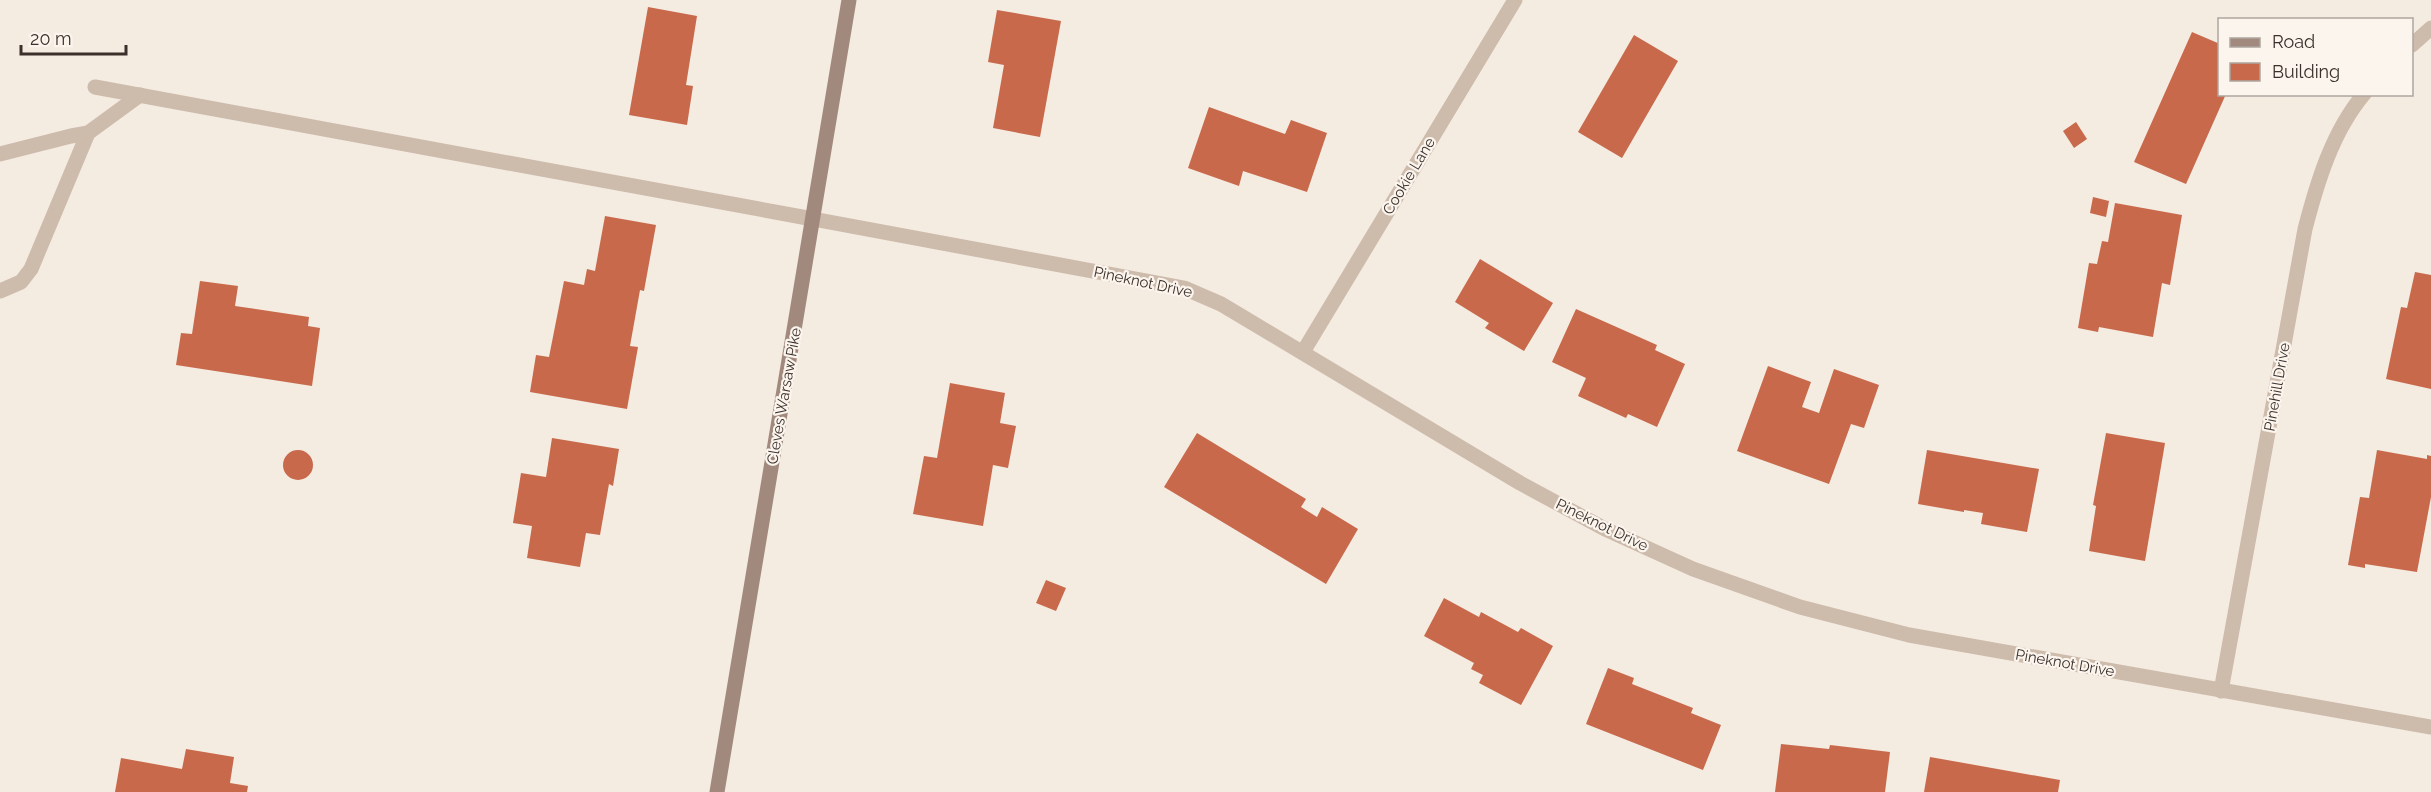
<svg xmlns="http://www.w3.org/2000/svg" width="2431" height="792" font-family="Raleway,sans-serif">
	<style>
		.building { fill: #c8694b }
		.lines { fill: none; stroke-linecap: round; stroke-linejoin: round }
		.lane { stroke: #cdbbac; stroke-width: 15 }
		.street { stroke: #cdbbac; stroke-width: 15 }
		.secondary { stroke: #a18a7d; stroke-width: 15 }
		.labels { text-anchor: middle; stroke-width: 4.5; stroke-linejoin: round; paint-order: stroke }
		.street-label { font-size: 15px; fill: #3b302b; stroke: #fbf5ee }
	</style>
	<rect width="100%" height="100%" fill="#f4ebe1"/>
	<!-- building -->
	<g class="building">
		<polygon points="648,7 697,16 686,85 693,86 687,125 629,115"/>
		<polygon points="997,10 1061,21 1040,137 993,128 1004,65 988,62"/>
		<polygon points="2192,32 2220,44 2220,94 2226,94 2186,184 2134,162"/>
		<polygon points="1634,35 1678,61 1622,158 1578,132"/>
		<polygon points="1209,107 1285,134 1291,120 1327,133 1307,192 1243,171 1239,186 1188,168"/>
		<polygon points="2076,122 2087,139 2074,148 2063,131"/>
		<polygon points="2093,197 2109,201 2106,217 2090,213"/>
		<polygon points="2115,203 2182,215 2170,285 2162,283 2153,337 2099,327 2098,332 2078,328 2089,263 2097,264 2102,241 2108,242"/>
		<polygon points="605,216 656,225 644,291 640,290 630,346 638,347 627,409 530,392 536,355 549,357 564,281 584,285 587,269 595,271"/>
		<polygon points="1480,259 1553,303 1524,351 1485,328 1489,323 1455,302"/>
		<polygon points="2415,272 2431,275 2431,389 2386,379 2401,307 2407,308"/>
		<polygon points="200,281 238,286 235,306 309,317 308,326 320,328 312,386 176,365 181,333 192,334"/>
		<polygon points="1576,309 1657,345 1655,350 1685,364 1657,427 1628,414 1626,418 1578,396 1586,378 1552,362"/>
		<polygon points="1768,366 1811,382 1802,407 1819,413 1834,369 1879,385 1864,428 1851,424 1829,484 1737,451"/>
		<polygon points="950,383 1005,393 1000,423 1016,426 1008,468 993,465 983,526 913,514 924,456 937,458"/>
		<polygon points="1197,433 1306,499 1301,507 1317,517 1322,507 1358,529 1326,584 1164,487"/>
		<polygon points="2106,433 2165,443 2145,561 2089,551 2096,506 2093,505"/>
		<polygon points="552,438 619,449 613,486 609,484 600,535 586,533 580,567 527,558 532,526 513,523 521,473 546,477"/>
		<polygon points="1927,450 2039,469 2027,532 1981,524 1983,513 1964,510 1964,512 1918,504"/>
		<polygon points="2377,450 2427,459 2427,455 2431,456 2431,497 2417,572 2365,564 2365,568 2348,565 2360,497 2369,498"/>
		<circle cx="298" cy="465" r="15"/>
		<polygon points="1046,580 1066,588 1056,611 1036,603"/>
		<polygon points="1444,598 1479,617 1481,612 1518,632 1521,628 1553,646 1521,705 1479,683 1483,675 1471,669 1474,663 1424,636"/>
		<polygon points="1608,668 1634,678 1632,684 1693,708 1691,713 1721,725 1703,770 1586,724"/>
		<polygon points="1781,744 1829,749 1830,745 1890,752 1885,792 1775,792"/>
		<polygon points="186,749 234,757 230,783 248,786 247,792 115,792 121,758 182,769"/>
		<polygon points="1930,757 2060,780 2058,792 1924,792"/>
	</g>
	<g class="lines">
		<!-- lane -->
		<g class="lane">
			<polyline points="95,87 813,219"/>
			<polyline points="0,154 71,136 88,133 140,95"/>
			<polyline points="0,291 21,282 31,269 88,133"/>
		</g>
		<!-- street -->
		<g class="street">
			<polyline points="2412,45 2431,28"/>
			<polyline points="813,219 1184,288 1221,304 1520,483 1605,529 1693,569 1800,607 1909,635 2431,727"/>
			<polyline points="1303,352 1515,0"/>
			<path d="M 2221,691 L 2305,229 C 2317,183 2332,132 2364,94"/>
		</g>
		<!-- secondary -->
		<polyline class="secondary" points="717,792 849,0"/>
	</g>
	<g class="labels">
		<!-- street labels -->
		<g class="street-label">
			<text transform="translate(1409 176) rotate(-59)" y="5">Cookie Lane</text>
			<text transform="translate(1143 282) rotate(12)" y="5">Pineknot Drive</text>
			<text transform="translate(2277 387) rotate(-80)" y="5">Pinehill Drive</text>
			<text transform="translate(784 396) rotate(-80)" y="5">Cleves Warsaw Pike</text>
			<text transform="translate(1602 525) rotate(26)" y="5">Pineknot Drive</text>
			<text transform="translate(2065 663) rotate(10)" y="5">Pineknot Drive</text>
		</g>
	</g>
	<!-- legend -->
	<rect x="2218" y="18" width="195" height="78" fill="#fbf5ee" stroke="#aea6a0" stroke-width="1.5"/>
	<rect x="2230" y="38" width="30" height="9" fill="#a18a7d" stroke="#aea6a0" stroke-width="1.5"/>
	<text x="2272" y="48" font-size="18" fill="#3b302b">Road</text>
	<rect x="2230" y="63" width="30" height="18" fill="#c8694b" stroke="#aea6a0" stroke-width="1.5"/>
	<text x="2272" y="78" font-size="18" fill="#3b302b">Building</text>
	<!-- scale -->
	<path d="M21 45v9h105v-9" fill="none" stroke="#3b302b" stroke-width="3"/>
	<text x="30" y="45" font-size="18" fill="#3b302b" stroke="#fbf5ee" stroke-width="4.5" paint-order="stroke">20 m</text>
</svg>
